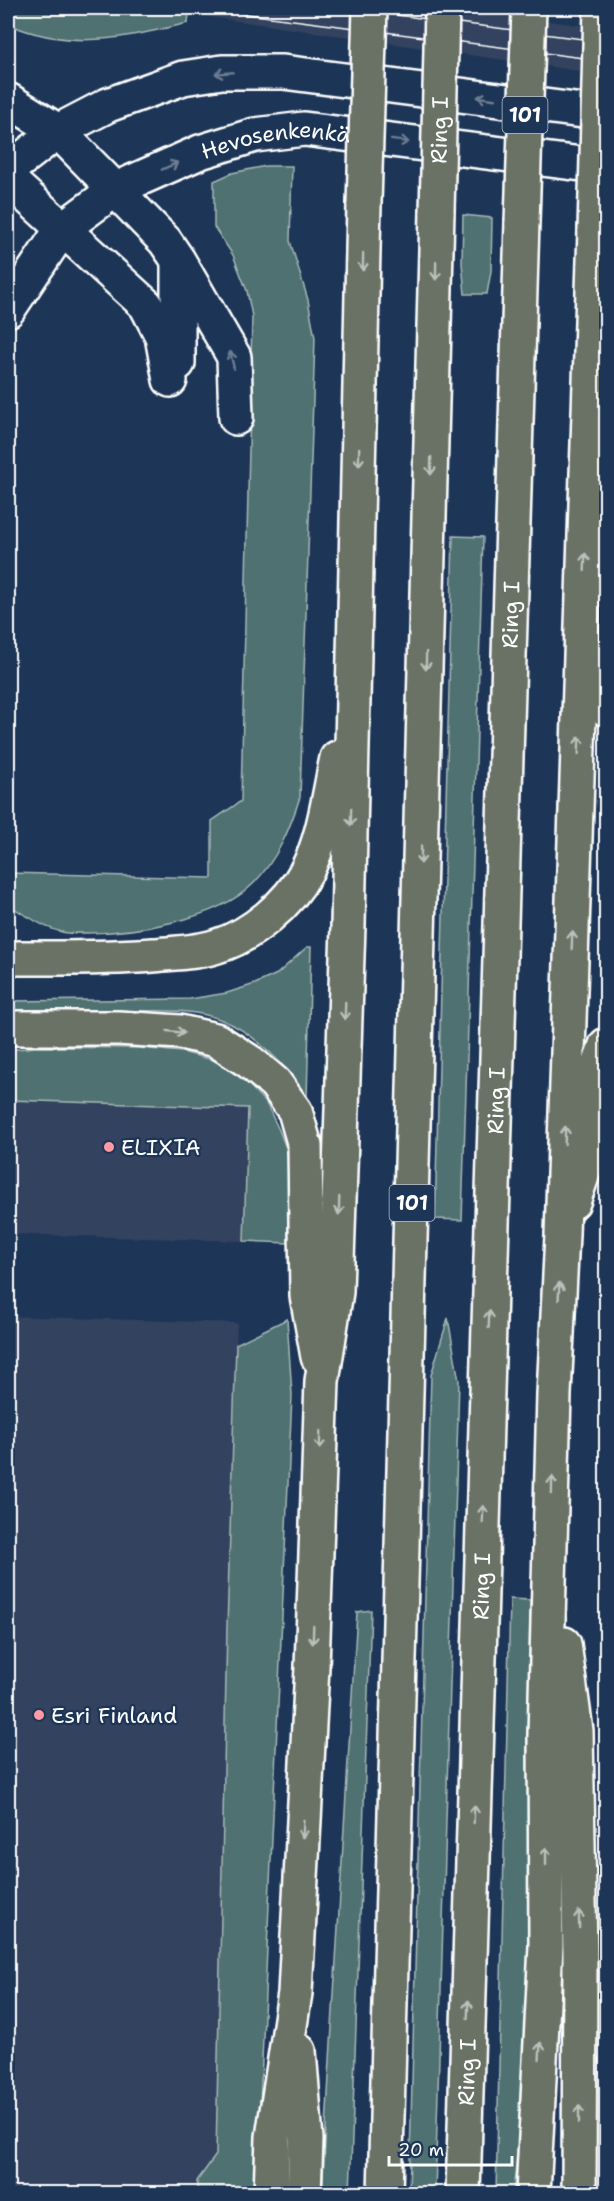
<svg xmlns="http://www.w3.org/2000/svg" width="614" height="2201" font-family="'Shantell Sans',sans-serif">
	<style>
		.built { fill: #32425e }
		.green { fill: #4f7172; stroke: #a7b8b8; stroke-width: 1.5 }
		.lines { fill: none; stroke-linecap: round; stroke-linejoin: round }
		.minor-casing { stroke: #fff; stroke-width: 38 }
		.secondary-casing { stroke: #fff; stroke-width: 38 }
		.trunk-casing { stroke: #fff; stroke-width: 38 }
		.minor { stroke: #1d3557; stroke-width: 33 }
		.secondary { stroke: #1d3557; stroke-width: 33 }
		.trunk { stroke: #6a7165; stroke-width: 33 }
		.tram { stroke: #fff; stroke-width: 1.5 }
		.trunk-bridge-casing { stroke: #fff; stroke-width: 38; stroke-linecap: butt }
		.trunk-bridge { stroke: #6a7165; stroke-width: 33 }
		.oneway { stroke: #6c7c92 }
		.oneway2 { stroke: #bcbfba }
		.poi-dot { fill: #ff9aa2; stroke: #1d3557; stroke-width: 2 }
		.labels { text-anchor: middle; stroke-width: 4.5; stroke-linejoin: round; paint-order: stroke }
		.shield { fill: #1d3557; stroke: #bbc2cd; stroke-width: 1.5 }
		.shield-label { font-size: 21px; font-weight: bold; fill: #fff }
		.street-label { font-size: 22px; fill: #fff; stroke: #1d3557 }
		.poi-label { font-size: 22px; fill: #fff; stroke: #1d3557; text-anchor: start }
	</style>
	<rect width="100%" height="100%" fill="#1d3557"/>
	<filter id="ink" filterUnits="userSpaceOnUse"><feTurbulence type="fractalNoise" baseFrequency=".0167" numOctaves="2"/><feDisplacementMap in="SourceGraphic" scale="12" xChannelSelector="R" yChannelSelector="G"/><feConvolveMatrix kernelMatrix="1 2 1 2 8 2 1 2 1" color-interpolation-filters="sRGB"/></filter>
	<g filter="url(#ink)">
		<!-- built -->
		<g class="built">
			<polygon points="149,8 458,8 606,29 606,75"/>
			<polygon points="8,1100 248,1108 244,1241 8,1234"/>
			<polygon points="8,1316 237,1323 227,1627 216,2155 197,2181 197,2193 8,2194"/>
		</g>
		<!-- green -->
		<g class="green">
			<path d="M 8,8 L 149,8 L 189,14 L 188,23 C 125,38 70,51 8,24 Z"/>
			<path d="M 266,166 L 292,166 L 290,241 L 308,300 L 315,338 L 300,797 C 290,829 277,860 253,884 C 217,920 134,933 85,933 C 78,933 69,934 62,932 C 50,929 39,924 29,917 C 22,914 11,907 8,900 C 5,893 8,880 8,873 L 212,878 L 212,821 L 241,801 L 252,316 L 247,291 L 233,255 L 214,227 L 214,181 L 232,173 Z"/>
			<polygon points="463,215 492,218 491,271 487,294 465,294 462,263"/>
			<polygon points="453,536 483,537 462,1220 435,1219"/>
			<path d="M 307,947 L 311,947 L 307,1098 L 303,1097 C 292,1068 251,1031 222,1020 C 192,1008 158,1011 127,1011 C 87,1011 47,1010 8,1010 L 8,1001 L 190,999 L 227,993 L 255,984 L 277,974 Z"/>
			<polygon points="36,1047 139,1048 182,1052 217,1061 245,1081 266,1103 279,1130 286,1148 289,1166 288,1243 244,1241 248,1108 8,1100 8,1050"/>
			<polygon points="448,1318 459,1381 435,2193 409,2194 431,1375"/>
			<polygon points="287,1319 292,1395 256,2193 197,2194 197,2181 216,2155 227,1627 236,1344"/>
			<path d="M 510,1599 L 530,1600 C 531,1760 532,1920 523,2080 C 521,2118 517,2156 513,2193 L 496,2194 Z"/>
			<polygon points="371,1610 350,2193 322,2193 357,1612"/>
		</g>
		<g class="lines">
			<defs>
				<g id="minor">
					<polyline points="8,100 58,131 165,241 178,260 234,357 236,418"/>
					<polyline points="8,179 146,305 162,336 170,380"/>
					<polyline points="178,363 178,261"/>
				</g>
				<g id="secondary">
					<polyline points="8,170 58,131 108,105 183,78 222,72 283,72 606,114"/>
					<path id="s1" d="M 8,310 L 62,229 L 116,189 L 200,152 L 255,135 L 304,129 L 606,167"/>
				</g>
				<g id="trunk">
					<polyline points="592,655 606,709"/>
					<path d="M 8,958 C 56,958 105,959 153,955 C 174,953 196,953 217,946 C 251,936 289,904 306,872 C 324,839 329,795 337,758"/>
					<polyline points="8,1028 118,1028 180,1032 216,1040 250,1062 275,1083 295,1111 305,1146 307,1296 318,1357"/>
					<polyline points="573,1202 593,1144 597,1072 606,1045"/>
					<polyline points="564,1644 576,1731 580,1955 579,2194"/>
					<polyline points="299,2051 306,2139 304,2194"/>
					<polyline points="271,2194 273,2137 295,1993 312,1667 322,1381 336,1292 348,926 364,204"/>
					<polyline points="385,2194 437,212"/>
					<path id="s2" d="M 463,2194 L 522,222"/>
					<polyline points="533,2194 546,1946 545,1735 554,1394 562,1235 595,230"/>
				</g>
			</defs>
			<!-- minor casing -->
			<use href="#minor" class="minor-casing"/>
			<!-- secondary casing -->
			<use href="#secondary" class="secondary-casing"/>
			<!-- trunk casing -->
			<use href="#trunk" class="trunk-casing"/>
			<!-- minor -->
			<use href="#minor" class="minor"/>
			<!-- secondary -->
			<use href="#secondary" class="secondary"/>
			<!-- trunk -->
			<use href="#trunk" class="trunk"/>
			<!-- tram -->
			<g class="tram">
				<polyline points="201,8 606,61"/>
				<polyline points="342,8 606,42"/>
			</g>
			<defs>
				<g id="trunk-bridge">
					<polyline points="364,204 370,8"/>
					<path id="s3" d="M 437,212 L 442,8"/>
					<polyline points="522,222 529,8"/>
					<polyline points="595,230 601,8"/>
				</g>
			</defs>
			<!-- trunk-bridge casing -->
			<use href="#trunk-bridge" class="trunk-bridge-casing"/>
			<!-- trunk-bridge -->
			<use href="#trunk-bridge" class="trunk-bridge"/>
		</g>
		<!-- one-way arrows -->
		<defs><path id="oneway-shaft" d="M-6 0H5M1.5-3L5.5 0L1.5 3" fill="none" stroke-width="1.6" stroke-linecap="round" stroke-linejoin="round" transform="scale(1.5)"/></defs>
		<g class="oneway">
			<use href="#oneway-shaft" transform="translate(224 73) rotate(175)"/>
			<use href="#oneway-shaft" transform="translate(486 98) rotate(-172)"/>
			<use href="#oneway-shaft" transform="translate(400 141) rotate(7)"/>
			<use href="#oneway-shaft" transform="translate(170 166) rotate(-24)"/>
			<use href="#oneway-shaft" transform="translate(232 360) rotate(-103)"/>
		</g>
		<g class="oneway2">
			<use href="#oneway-shaft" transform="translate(363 262) rotate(91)"/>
			<use href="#oneway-shaft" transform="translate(436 271) rotate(91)"/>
			<use href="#oneway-shaft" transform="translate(359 457) rotate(91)"/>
			<use href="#oneway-shaft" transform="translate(431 466) rotate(91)"/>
			<use href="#oneway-shaft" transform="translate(585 562) rotate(-88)"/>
			<use href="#oneway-shaft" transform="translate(426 661) rotate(91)"/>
			<use href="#oneway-shaft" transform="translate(579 745) rotate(-88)"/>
			<use href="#oneway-shaft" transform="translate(351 817) rotate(91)"/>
			<use href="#oneway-shaft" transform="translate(421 855) rotate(91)"/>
			<use href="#oneway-shaft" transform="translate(572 940) rotate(-88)"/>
			<use href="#oneway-shaft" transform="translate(345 1011) rotate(92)"/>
			<use href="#oneway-shaft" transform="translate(176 1032) rotate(6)"/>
			<use href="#oneway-shaft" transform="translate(565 1135) rotate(-88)"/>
			<use href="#oneway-shaft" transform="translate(339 1206) rotate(92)"/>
			<use href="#oneway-shaft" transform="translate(559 1291) rotate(-87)"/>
			<use href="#oneway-shaft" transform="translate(489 1319) rotate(-88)"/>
			<use href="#oneway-shaft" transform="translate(320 1440) rotate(92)"/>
			<use href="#oneway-shaft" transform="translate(552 1485) rotate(-89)"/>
			<use href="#oneway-shaft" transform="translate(483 1514) rotate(-88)"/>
			<use href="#oneway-shaft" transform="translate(313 1635) rotate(92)"/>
			<use href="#oneway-shaft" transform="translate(474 1814) rotate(-88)"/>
			<use href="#oneway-shaft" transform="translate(303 1829) rotate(93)"/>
			<use href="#oneway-shaft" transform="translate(546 1856) rotate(-90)"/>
			<use href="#oneway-shaft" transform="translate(579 1919) rotate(-91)"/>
			<use href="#oneway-shaft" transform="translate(468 2009) rotate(-88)"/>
			<use href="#oneway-shaft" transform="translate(540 2051) rotate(-87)"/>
			<use href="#oneway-shaft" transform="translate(579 2114) rotate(-90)"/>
		</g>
	</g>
	<!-- markers -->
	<g class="poi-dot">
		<circle cx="109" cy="1147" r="6"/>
		<circle cx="39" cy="1715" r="6"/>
	</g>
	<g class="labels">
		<!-- shield labels -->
		<g class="shield">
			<rect x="502.5" y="97" width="45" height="36" rx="4.5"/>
			<rect x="389.5" y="1185" width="45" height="36" rx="4.5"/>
		</g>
		<g class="shield-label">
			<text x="525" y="122">101</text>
			<text x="412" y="1210">101</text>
		</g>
		<!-- street labels -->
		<g class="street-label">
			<text dy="8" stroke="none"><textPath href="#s3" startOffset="82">Ring I</textPath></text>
			<text dy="8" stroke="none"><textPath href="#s1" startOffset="334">Hevosenkenkä</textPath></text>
			<text dy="8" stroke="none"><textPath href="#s2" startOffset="1580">Ring I</textPath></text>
			<text dy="8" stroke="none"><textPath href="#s2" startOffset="1094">Ring I</textPath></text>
			<text dy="8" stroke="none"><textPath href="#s2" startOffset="608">Ring I</textPath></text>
			<text dy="8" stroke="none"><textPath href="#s2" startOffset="122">Ring I</textPath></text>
		</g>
		<!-- poi labels -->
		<g class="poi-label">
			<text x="121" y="1155">ELIXIA</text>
			<text x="51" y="1723">Esri Finland</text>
		</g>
	</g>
	<!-- margin -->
	<rect width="614" height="2201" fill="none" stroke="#1d3557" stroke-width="30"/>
	<rect x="15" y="15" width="584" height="2171" fill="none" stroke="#fff" stroke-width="2" filter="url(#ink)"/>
	<!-- scale -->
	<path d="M389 2156v9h123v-9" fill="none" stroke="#ffffff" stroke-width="3"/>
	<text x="398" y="2156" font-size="18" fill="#ffffff" stroke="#1d3557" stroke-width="4.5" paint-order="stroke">20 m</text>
</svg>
